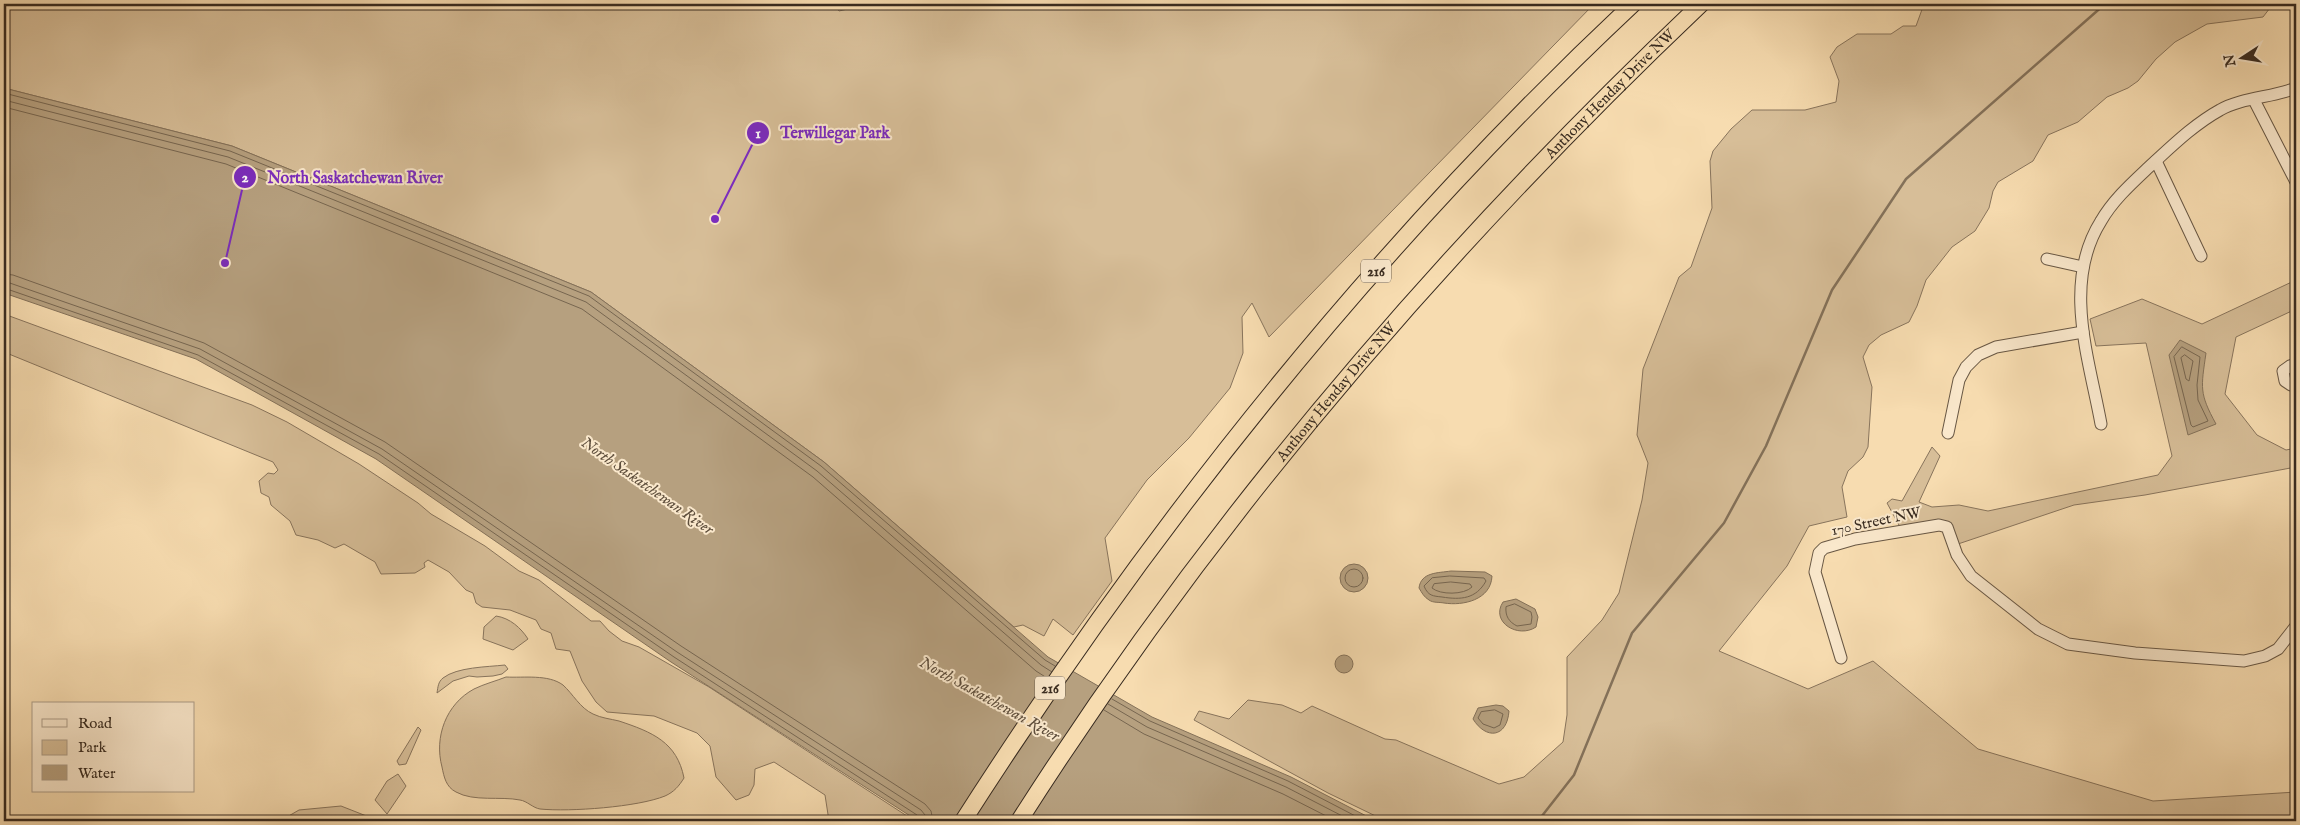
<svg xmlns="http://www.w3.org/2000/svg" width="2300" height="825" font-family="'IM FELL English',serif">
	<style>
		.green { fill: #d7be98; stroke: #88745c }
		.water { fill: #b6a07f; stroke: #847159 }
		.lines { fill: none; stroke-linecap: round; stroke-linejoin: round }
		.shore { stroke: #776650; stroke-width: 1 }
		.stream { stroke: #847159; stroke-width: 2.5 }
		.minor-casing { stroke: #685744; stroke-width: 13 }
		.highway-casing { stroke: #382b20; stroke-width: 18 }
		.minor { stroke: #fae8cc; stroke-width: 11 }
		.highway { stroke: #f7dcb0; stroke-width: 16 }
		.labels { text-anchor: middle; stroke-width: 4; stroke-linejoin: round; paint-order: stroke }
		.shield { fill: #fae8cc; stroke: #726454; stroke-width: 1 }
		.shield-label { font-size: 14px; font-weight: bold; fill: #382b20 }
		.street-label { font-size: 15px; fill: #382b20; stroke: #fae8cc }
		.water-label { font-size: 16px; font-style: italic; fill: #5e4e3c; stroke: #fae8cc }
		.leader { fill: none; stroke: #7b2cbf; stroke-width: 2 }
		.callout-dot { fill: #7b2cbf; stroke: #fae8cc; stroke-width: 2 }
		.mark-label { font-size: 15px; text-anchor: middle; font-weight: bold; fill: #fff }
		.callout-label { font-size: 16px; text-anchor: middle; font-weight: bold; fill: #7b2cbf; stroke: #fae8cc; stroke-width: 4; stroke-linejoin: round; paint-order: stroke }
	</style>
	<rect width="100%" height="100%" fill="#f7dcb0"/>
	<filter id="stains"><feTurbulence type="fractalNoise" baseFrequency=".004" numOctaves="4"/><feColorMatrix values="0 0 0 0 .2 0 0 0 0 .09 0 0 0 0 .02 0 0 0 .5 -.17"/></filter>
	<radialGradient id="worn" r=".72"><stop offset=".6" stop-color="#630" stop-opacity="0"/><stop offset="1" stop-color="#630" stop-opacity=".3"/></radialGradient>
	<!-- green -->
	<g class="green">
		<polygon points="4,4 835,4 839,11 869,4 1594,4 1269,337 1252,303 1242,317 1243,353 1230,388 1189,438 1147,480 1105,538 1112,581 1073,635 1053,619 1044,636 1023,625 1014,627 824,462 591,292 232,146 4,88"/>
		<polygon points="1924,4 2273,4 2263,17 2207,24 2175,42 2156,59 2138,81 2128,88 2107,97 2078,122 2048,135 2033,161 1998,182 1993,191 1989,208 1975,231 1952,247 1926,280 1917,306 1909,322 1881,335 1869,345 1863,357 1872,387 1868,447 1863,457 1848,471 1842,487 1847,517 1809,526 1787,566 1719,651 1808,689 1873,661 1978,749 2153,801 2296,792 2296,821 1386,821 1328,793 1194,720 1199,711 1229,719 1248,700 1282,705 1301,713 1312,706 1385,739 1396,740 1499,784 1524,777 1563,742 1567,715 1567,657 1602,620 1619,593 1642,500 1648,463 1637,435 1643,369 1679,277 1691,267 1712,208 1710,161 1713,151 1731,129 1752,110 1805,110 1836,102 1839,81 1830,57 1837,47 1857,34 1891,34 1903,26 1916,26"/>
		<polygon points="2296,280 2296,309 2236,337 2225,394 2257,435 2286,450 2296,448 2296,467 2145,495 2074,505 1958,544 1951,525 1900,527 1887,503 1892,499 1902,501 1932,447 1940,456 1919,502 1932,507 1959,505 1988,511 2158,475 2172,456 2146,343 2096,346 2090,319 2142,299 2202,324"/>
		<polygon points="4,314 252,405 287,422 359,464 418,503 431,514 485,546 519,571 539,580 591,621 600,621 609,631 622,641 639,647 709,687 907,816 908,821 829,821 825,795 774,762 755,769 754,785 749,795 736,800 716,777 710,746 697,733 654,716 607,712 596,702 582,681 570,651 556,649 551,633 541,629 536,620 510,610 482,607 476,603 473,593 466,590 449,572 428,560 424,563 425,567 415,573 381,574 375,562 344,544 335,548 318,540 296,535 290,521 271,505 269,497 261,493 259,481 268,473 274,474 278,470 273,462 4,352"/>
		<path d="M 496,616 C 510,618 521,628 528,639 L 513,650 L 483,639 L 484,627 Z"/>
		<path d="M 505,665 L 508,669 L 502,674 L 493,676 L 477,677 L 469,676 L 453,681 L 437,693 C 438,687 438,682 443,678 C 457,667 487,667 505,665 Z"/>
		<path d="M 506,677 C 524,678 548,674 563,685 C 573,694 580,708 593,714 C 601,718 611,719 619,721 C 652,732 677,742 684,778 C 679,786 674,792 665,796 C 638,807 570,812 540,809 C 533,808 527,801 520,800 C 500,796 474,802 456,792 C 446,787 444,777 442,767 C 434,737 446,704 474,689 C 484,684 496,681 506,677 Z"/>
		<polygon points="418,727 421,730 406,764 399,765 397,761"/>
		<polygon points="398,774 406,786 387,814 375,800 387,781"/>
		<polygon points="341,806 369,817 399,821 280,821 299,810"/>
	</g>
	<!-- water -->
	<g class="water">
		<polygon points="4,88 232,146 591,292 824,462 1048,657 1152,717 1291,777 1376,821 918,821 671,662 376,459 196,359 4,293"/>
		<path d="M 2180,340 L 2206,353 C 2201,388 2199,393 2216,424 L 2188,435 L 2169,355 Z"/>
		<circle cx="1354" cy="578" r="14"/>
		<path d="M 1451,571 L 1485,572 L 1492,576 C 1491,600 1463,606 1444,603 C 1439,602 1433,603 1429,600 C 1424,597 1422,593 1419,588 C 1421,572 1438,573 1451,571 Z"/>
		<path d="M 1516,599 L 1535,609 L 1538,617 L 1536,627 C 1518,639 1490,622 1503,602 Z"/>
		<circle cx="1344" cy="664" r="9"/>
		<path d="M 1496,705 L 1503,706 L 1509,711 C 1507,738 1486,740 1473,719 L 1478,708 Z"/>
	</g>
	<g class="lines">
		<!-- shore -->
		<g class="shore">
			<polyline points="4,93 230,151 589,296 821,466 1045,660 1055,666"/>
			<polyline points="4,100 228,157 586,302 817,471 1041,665 1052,672"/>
			<polyline points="4,107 226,164 582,309 813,477 1036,671 1047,678"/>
			<polyline points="4,274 13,275 204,343 385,442 681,646 925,804 931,811 933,821"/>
			<polyline points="4,281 200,349 382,449 677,652 921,810 925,815 926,821"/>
			<polyline points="4,288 198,355 379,454 674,657 917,815 919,821"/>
			<polygon points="2182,347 2200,357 2197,385 2198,400 2208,421 2193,427 2191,425 2174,357"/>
			<polygon points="2185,355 2193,361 2189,381 2186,379 2181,358"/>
			<circle cx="1354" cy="578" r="9"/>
			<path d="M 1450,576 L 1484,578 L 1486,581 C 1476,599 1461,600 1442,597 C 1433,596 1428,596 1424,586 L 1432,578 Z"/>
			<path d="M 1451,582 L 1470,584 L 1472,587 C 1464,595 1440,595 1432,588 L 1434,584 Z"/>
			<path d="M 1515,604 L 1531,612 L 1532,617 L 1531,624 L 1517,626 C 1509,622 1505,616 1506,607 Z"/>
			<polyline points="1112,699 1150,721 1288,781 1365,821"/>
			<polyline points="1108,704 1147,727 1286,787 1352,821"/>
			<polyline points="1104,710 1144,734 1283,794 1336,821"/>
			<polygon points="1495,710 1503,714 1500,725 1494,728 1483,724 1478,718 1481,712"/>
		</g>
		<!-- stream -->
		<polyline class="stream" points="1538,821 1574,775 1632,633 1724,523 1766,446 1832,290 1906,179 2105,4"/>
		<defs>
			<g id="minor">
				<polyline points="2254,100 2296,182"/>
				<polyline points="2156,161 2201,256"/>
				<polyline points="2047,259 2083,267"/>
				<polyline points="2296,364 2290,366 2283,371 2285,381 2291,385 2296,384"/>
				<path d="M 2101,424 C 2089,358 2062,283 2101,221 C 2113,200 2132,183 2149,167 C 2171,147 2193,125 2220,110 C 2240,98 2274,97 2296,88"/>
				<polyline points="1948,433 1959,380 1966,367 1978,355 1996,347 2083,332"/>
				<polyline points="1841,658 1815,572 1819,553 1824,548 1855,539 1939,525 1947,527 1957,555 1971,576 2038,629 2068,644 2135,653 2244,661 2265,656 2278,649 2296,626"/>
			</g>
			<g id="highway">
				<path d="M 963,821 C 1153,524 1376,245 1633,4"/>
				<path id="s1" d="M 1019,821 C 1210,521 1443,249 1701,4"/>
			</g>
		</defs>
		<!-- minor casing -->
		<use href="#minor" class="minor-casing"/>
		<!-- highway casing -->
		<use href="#highway" class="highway-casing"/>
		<!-- minor -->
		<use href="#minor" class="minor"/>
		<!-- highway -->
		<use href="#highway" class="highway"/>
	</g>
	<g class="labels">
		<!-- shield labels -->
		<g class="shield">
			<rect x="1361" y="259.5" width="30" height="23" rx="4"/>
			<rect x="1035" y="676.5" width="30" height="23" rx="4"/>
		</g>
		<g class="shield-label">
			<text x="1376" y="276">216</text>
			<text x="1050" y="693">216</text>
		</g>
		<!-- street labels -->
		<g class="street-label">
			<text dy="5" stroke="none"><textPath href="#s1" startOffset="939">Anthony Henday Drive NW</textPath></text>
			<text dy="5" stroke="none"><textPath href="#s1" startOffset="534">Anthony Henday Drive NW</textPath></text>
			<text transform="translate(1876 521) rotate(-12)" y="5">170 Street NW</text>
		</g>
		<!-- water labels -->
		<g class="water-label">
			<text transform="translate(648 485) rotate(35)" y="6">North Saskatchewan River</text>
			<text transform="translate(990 698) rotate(29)" y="6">North Saskatchewan River</text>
		</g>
	</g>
	<!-- callouts -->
	<path class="leader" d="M715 219L758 133M225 263L245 177"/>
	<g class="callout-dot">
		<circle cx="715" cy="219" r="5"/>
		<circle cx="225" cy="263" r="5"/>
		<circle cx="758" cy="133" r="12"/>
		<circle cx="245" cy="177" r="12"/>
	</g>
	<g class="mark-label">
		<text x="758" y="138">1</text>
		<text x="245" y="182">2</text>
	</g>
	<g class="callout-label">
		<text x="835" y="138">Terwillegar Park</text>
		<text x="355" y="183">North Saskatchewan River</text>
	</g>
	<!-- margin -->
	<rect width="2300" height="825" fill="none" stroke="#f7dcb0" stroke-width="20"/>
	<rect x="5" y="5" width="2290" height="815" fill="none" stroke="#382b20" stroke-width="2.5"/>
	<rect x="10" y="10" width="2280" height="805" fill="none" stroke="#382b20"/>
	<!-- legend -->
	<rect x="32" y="702" width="162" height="90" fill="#fae8cc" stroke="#ac9c87"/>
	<rect x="42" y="719" width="25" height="8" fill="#fae8cc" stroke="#ac9c87"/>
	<text x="78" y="728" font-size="15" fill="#382b20">Road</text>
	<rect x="42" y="740" width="25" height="15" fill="#d7be98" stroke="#ac9c87"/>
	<text x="78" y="752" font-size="15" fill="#382b20">Park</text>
	<rect x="42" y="765" width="25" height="15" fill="#b6a07f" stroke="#ac9c87"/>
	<text x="78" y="778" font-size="15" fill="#382b20">Water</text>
	<!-- north arrow -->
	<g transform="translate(2242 58) rotate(258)" stroke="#fae8cc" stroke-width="4" paint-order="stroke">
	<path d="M0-4L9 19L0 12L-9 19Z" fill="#382b20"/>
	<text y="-8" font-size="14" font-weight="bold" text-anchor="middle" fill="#382b20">N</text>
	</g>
	<rect width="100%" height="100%" filter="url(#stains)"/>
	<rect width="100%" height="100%" fill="url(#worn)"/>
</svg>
